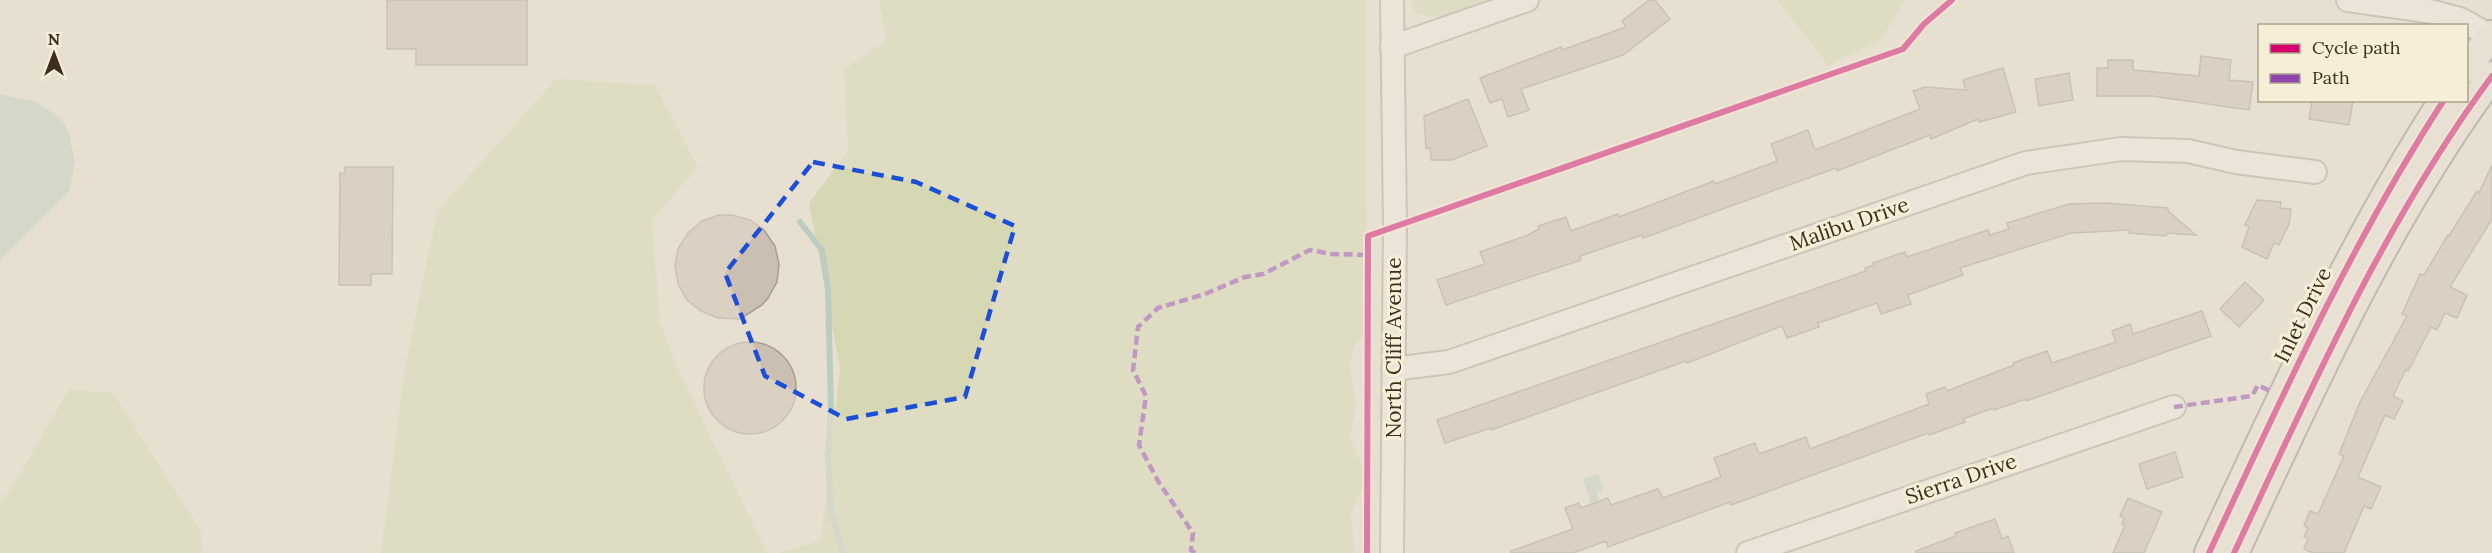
<svg xmlns="http://www.w3.org/2000/svg" width="2492" height="553" font-family="Lora,serif">
	<style>
		.green { fill: #d6d7b3 }
		.water { fill: #bcccc2 }
		.lines { fill: none; stroke-linecap: round; stroke-linejoin: round }
		.stream { stroke: #bcccc2; stroke-width: 6 }
		.building { fill: #cbbfb2; stroke: #a89c90; stroke-width: 1.5 }
		.minor-casing { stroke: #ada599; stroke-width: 26 }
		.major-casing { stroke: #928b80; stroke-width: 32 }
		.minor { stroke: #efebe3; stroke-width: 22 }
		.major { stroke: #e6e1d4; stroke-width: 28 }
		.quiet { stroke: #8e44ad; stroke-width: 4.5; stroke-dasharray: 9 4.5; stroke-linecap: butt }
		.cycleway-casing { stroke: #f7eed8; stroke-width: 10 }
		.cycleway { stroke: #d6006c; stroke-width: 6 }
		.marked { fill: none; stroke: #1d4ed8; stroke-width: 4.5; stroke-dasharray: 12 8; stroke-linejoin: round }
		.labels { text-anchor: middle; stroke-width: 6; stroke-linejoin: round; paint-order: stroke }
		.street-label { font-size: 21px; fill: #3d2e20; stroke: #f7eed8 }
	</style>
	<rect width="100%" height="100%" fill="#e7e0d1"/>
	<!-- green -->
	<g class="green">
		<polygon points="879,0 1366,0 1367,332 1355,345 1350,365 1356,404 1350,438 1367,476 1351,513 1354,553 779,553 821,540 840,368 809,203 848,151 844,70 886,41"/>
		<path d="M 1411,0 L 1489,0 C 1466,8 1436,27 1413,10 Z"/>
		<polygon points="1777,0 1905,0 1881,40 1828,65"/>
		<polygon points="556,79 655,85 698,167 652,220 660,323 678,369 767,553 381,553 405,367 437,212"/>
		<polygon points="69,389 113,393 201,531 202,553 0,553 0,503 14,484"/>
	</g>
	<!-- water -->
	<g class="water">
		<polygon points="0,94 36,102 55,114 64,123 69,133 75,162 69,191 0,260"/>
		<polygon points="1598,474 1603,490 1597,492 1599,500 1591,503 1583,479"/>
	</g>
	<g class="lines">
		<!-- stream -->
		<polyline class="stream" points="800,222 822,250 828,290 831,408 828,459 831,512 843,553"/>
	</g>
	<!-- building -->
	<g class="building">
		<polygon points="387,0 527,0 527,65 416,65 416,49 387,49"/>
		<polygon points="1649,0 1655,0 1670,19 1623,55 1521,89 1529,110 1508,117 1502,99 1490,103 1480,78 1561,47 1562,50 1626,27 1622,21"/>
		<polygon points="2201,56 2231,60 2229,80 2253,82 2249,110 2152,96 2097,96 2097,68 2108,68 2108,60 2133,60 2133,70 2199,76"/>
		<polygon points="2003,68 2016,112 1979,122 1978,119 1931,139 1930,135 1837,171 1836,168 1643,238 1642,235 1580,256 1581,260 1446,305 1437,280 1485,264 1480,252 1528,235 1539,229 1538,226 1566,217 1571,231 1618,214 1619,217 1714,181 1715,184 1777,161 1771,144 1808,130 1815,150 1920,109 1913,91 1925,87 1966,90 1963,80"/>
		<polygon points="2069,73 2073,100 2039,106 2035,79"/>
		<polygon points="1468,99 1487,146 1452,160 1431,160 1430,148 1426,148 1424,116"/>
		<polygon points="2312,100 2353,100 2349,125 2309,119"/>
		<polygon points="2492,165 2492,219 2450,287 2467,295 2457,318 2445,313 2437,330 2431,327 2408,371 2406,369 2393,396 2403,401 2394,419 2385,415 2358,477 2381,487 2371,509 2364,506 2344,553 2313,553 2304,549 2308,539 2304,537 2308,528 2304,526 2310,511 2318,514 2344,456 2339,454 2360,402 2407,316 2402,314 2420,274 2424,275 2448,235 2449,236 2477,191 2479,193"/>
		<polygon points="345,167 393,167 392,274 371,274 371,285 339,285 340,173 345,173"/>
		<polygon points="2257,200 2281,202 2280,208 2291,209 2289,224 2279,245 2274,243 2267,259 2242,247 2249,227 2245,225"/>
		<polygon points="2106,203 2168,208 2168,211 2196,235 2167,233 2166,236 2129,233 2130,230 2071,233 1960,268 1963,275 1908,295 1911,304 1881,314 1877,303 1818,323 1819,327 1787,338 1782,326 1687,363 1686,361 1491,430 1491,428 1445,443 1437,420 1866,271 1865,268 1874,265 1873,263 1905,252 1907,257 1988,230 1990,235 2009,229 2007,223 2069,204"/>
		<polygon points="719,215 732,215 750,220 764,230 775,246 779,264 777,282 768,298 762,305 740,319 718,318 701,311 687,300 678,284 675,266 678,249 688,233 702,221"/>
		<polygon points="2245,282 2264,300 2239,327 2220,309"/>
		<polygon points="2202,311 2211,336 2026,401 2026,399 1994,410 1993,408 1963,419 1965,422 1929,435 1928,433 1731,505 1730,502 1608,547 1606,541 1573,553 1511,553 1511,551 1573,529 1565,508 1579,503 1581,508 1608,498 1611,505 1658,489 1663,498 1721,477 1714,458 1755,443 1759,454 1806,437 1810,449 1929,404 1926,394 1945,387 1947,391 2014,365 2013,363 2047,351 2052,363 2116,342 2112,331 2130,324 2133,334"/>
		<circle cx="750" cy="388" r="46"/>
		<polygon points="2175,452 2183,477 2147,489 2139,464"/>
		<polygon points="2128,498 2162,512 2144,553 2113,553 2125,525 2122,524 2124,518 2120,516"/>
		<polygon points="1995,519 2002,539 2008,536 2014,553 1916,553 1916,551 1956,536 1955,533"/>
	</g>
	<g class="lines">
		<defs>
			<g id="minor">
				<polyline points="2348,0 2434,12 2460,19 2491,36"/>
				<polyline points="1392,47 1527,0"/>
				<polyline points="1393,369 1449,362 2026,163 2121,149 2188,151 2236,162 2315,172"/>
				<polyline points="1392,553 1395,225 1392,0"/>
				<polyline points="1748,553 2174,407"/>
			</g>
			<g id="major">
				<polyline points="2466,68 2492,35"/>
				<path d="M 2209,553 C 2281,399 2351,243 2444,100"/>
				<path d="M 2234,553 C 2311,389 2384,222 2492,76"/>
			</g>
		</defs>
		<!-- minor casing -->
		<use href="#minor" class="minor-casing"/>
		<!-- major casing -->
		<use href="#major" class="major-casing"/>
		<!-- minor -->
		<use href="#minor" class="minor"/>
		<!-- major -->
		<use href="#major" class="major"/>
		<!-- quiet -->
		<g class="quiet">
			<polyline points="2174,407 2252,396 2258,385 2270,391"/>
			<polyline points="1195,553 1191,550 1193,533 1158,481 1139,445 1146,396 1133,370 1138,327 1158,308 1205,294 1245,277 1263,274 1310,250 1331,254 1368,255"/>
		</g>
		<defs>
			<g id="cycleway">
				<polyline points="1367,553 1368,236 1903,49 1924,24 1952,0"/>
				<path d="M 2209,553 C 2281,399 2351,243 2444,100"/>
				<path d="M 2234,553 C 2311,389 2384,222 2492,76"/>
			</g>
		</defs>
		<!-- cycleway casing -->
		<use href="#cycleway" class="cycleway-casing"/>
		<!-- cycleway -->
		<use href="#cycleway" class="cycleway"/>
	</g>
	<!-- marked area -->
	<path d="M0 0H2492V553H0ZM 813,162 L 916,182 L 1015,226 L 965,397 L 846,419 L 765,376 L 725,273 Z" fill="#e7e0d1" fill-opacity=".55" fill-rule="evenodd"/>
	<path class="marked" d="M 813,162 L 916,182 L 1015,226 L 965,397 L 846,419 L 765,376 L 725,273 Z"/>
	<g class="labels">
		<!-- street labels -->
		<g class="street-label">
			<text transform="translate(1849 224) rotate(-19)" y="7">Malibu Drive</text>
			<text transform="translate(2303 315) rotate(-64)" y="7">Inlet Drive</text>
			<text transform="translate(1394 348) rotate(-90)" y="7">North Cliff Avenue</text>
			<text transform="translate(1961 479) rotate(-19)" y="7">Sierra Drive</text>
		</g>
	</g>
	<!-- legend -->
	<rect x="2258" y="24" width="210" height="78" fill="#f7eed8" stroke="#ada18e" stroke-width="1.5"/>
	<rect x="2270" y="44" width="30" height="9" fill="#d6006c" stroke="#ada18e" stroke-width="1.5"/>
	<text x="2312" y="54" font-size="18" fill="#3d2e20">Cycle path</text>
	<rect x="2270" y="74" width="30" height="9" fill="#8e44ad" stroke="#ada18e" stroke-width="1.5"/>
	<text x="2312" y="84" font-size="18" fill="#3d2e20">Path</text>
	<!-- north arrow -->
	<g transform="translate(54 54)" stroke="#f7eed8" stroke-width="4.5" paint-order="stroke">
	<path d="M0-4.5L10 22L0 15L-10 22Z" fill="#3d2e20"/>
	<text y="-9" font-size="16" font-weight="bold" text-anchor="middle" fill="#3d2e20">N</text>
	</g>
</svg>
